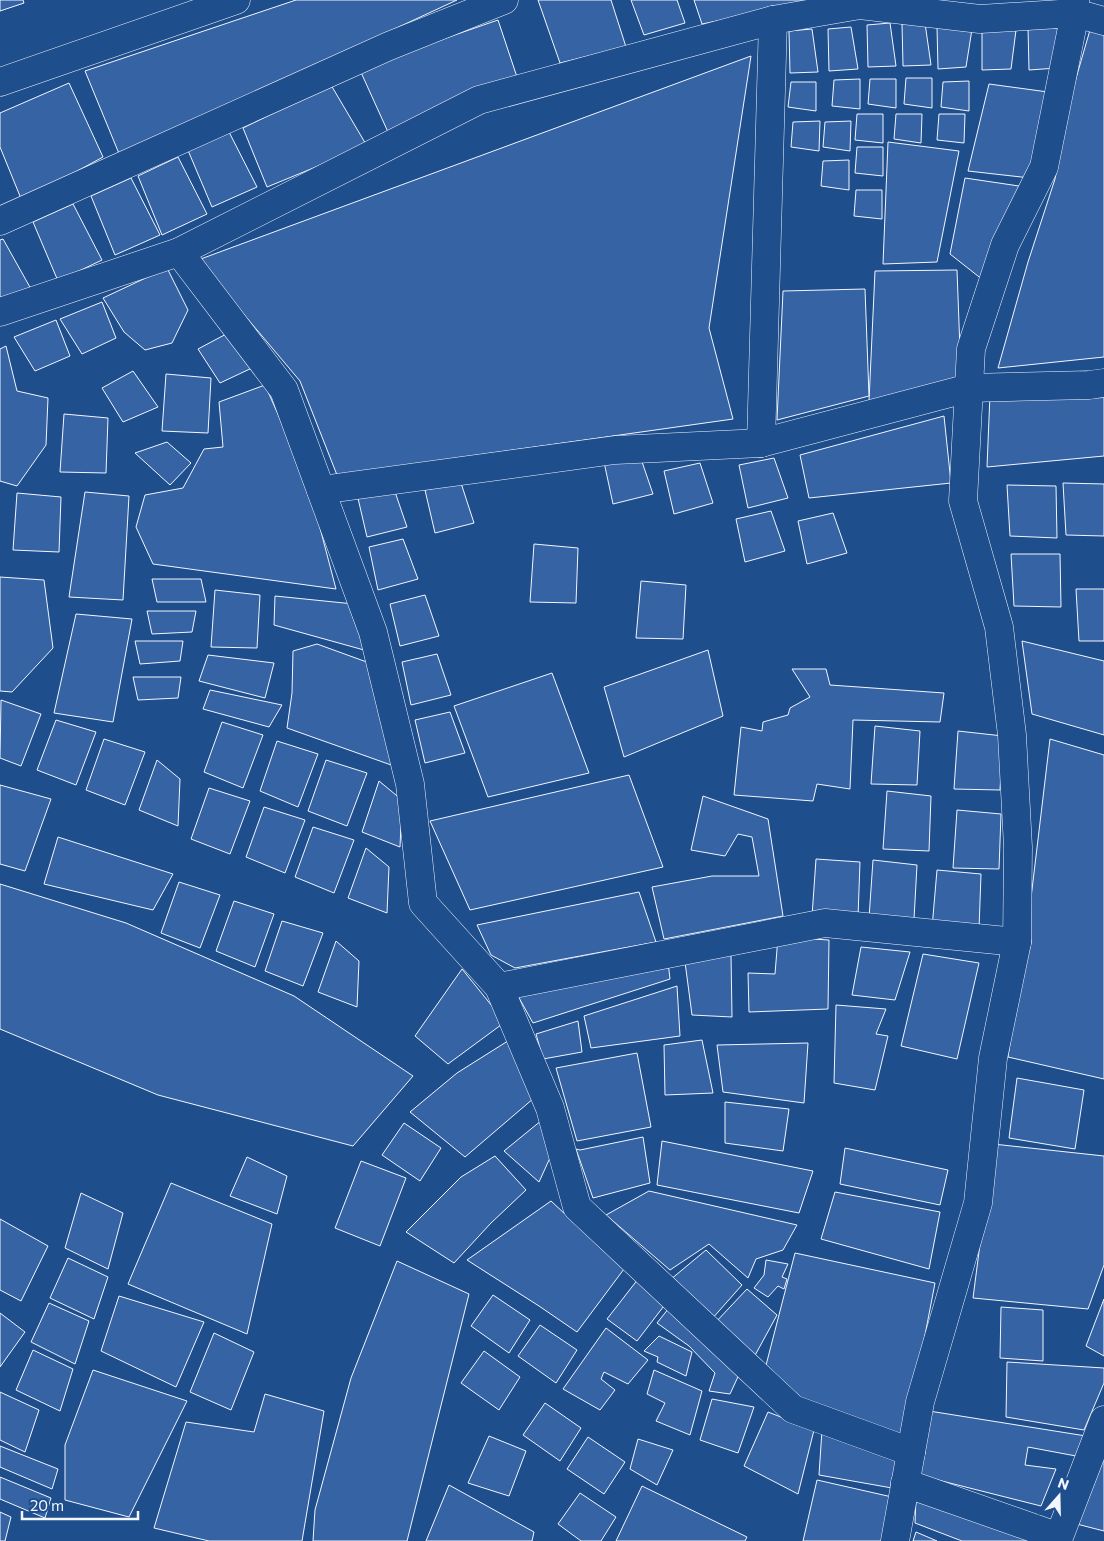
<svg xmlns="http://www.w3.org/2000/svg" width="1104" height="1541" font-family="Commissioner,sans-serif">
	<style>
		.building { fill: #3563a3; stroke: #f2f6ff }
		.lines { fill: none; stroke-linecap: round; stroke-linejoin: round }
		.minor-casing { stroke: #f2f6ff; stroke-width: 29 }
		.primary-casing { stroke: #f2f6ff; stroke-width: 29 }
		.minor { stroke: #1f4e8c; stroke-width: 28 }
		.primary { stroke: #1f4e8c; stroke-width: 28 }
	</style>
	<rect width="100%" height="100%" fill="#1f4e8c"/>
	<!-- building -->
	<g class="building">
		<polygon points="0,0 23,0 24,3 0,11"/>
		<polygon points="296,0 457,0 120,156 85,71"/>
		<polygon points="538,0 611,0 626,47 560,63"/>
		<polygon points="631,0 677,0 685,23 644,35"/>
		<polygon points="694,0 823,0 702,24"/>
		<polygon points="498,20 519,83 388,132 359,68"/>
		<polygon points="890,23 896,66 868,67 867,25"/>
		<polygon points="925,23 931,65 903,66 902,24"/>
		<polygon points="851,27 858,69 829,71 828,29"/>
		<polygon points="937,27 972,29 966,67 938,69"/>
		<polygon points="1028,27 1063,29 1057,68 1029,70"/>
		<polygon points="982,28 1016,30 1011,69 982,70"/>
		<polygon points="812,29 818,72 790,73 789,31"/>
		<polygon points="1090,30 1104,34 1104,357 998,368 1028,262 1055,179 1070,99"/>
		<polygon points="751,56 709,328 733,419 337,475 300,381 198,260"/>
		<polygon points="906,78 932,78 932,108 904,104"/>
		<polygon points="860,79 860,109 832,106 834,80"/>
		<polygon points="870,79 896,79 896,108 868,104"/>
		<polygon points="969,81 969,111 941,107 943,82"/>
		<polygon points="791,82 816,82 816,111 788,107"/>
		<polygon points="69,83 103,157 22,201 0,147 0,113"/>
		<polygon points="989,84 1048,92 1030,178 968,171"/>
		<polygon points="331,85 367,146 267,187 243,128"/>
		<polygon points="857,114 883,114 883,143 855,140"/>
		<polygon points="896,114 922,114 921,143 894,139"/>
		<polygon points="939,114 965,114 964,143 937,140"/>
		<polygon points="820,121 819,151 791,147 793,122"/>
		<polygon points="851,121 850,151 823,147 825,122"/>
		<polygon points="228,130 257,187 212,207 187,148"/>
		<polygon points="888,142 959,151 937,262 883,264"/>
		<polygon points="857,147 883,147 883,176 855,173"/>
		<polygon points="178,157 207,214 162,235 138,176"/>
		<polygon points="849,160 849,190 821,186 823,161"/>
		<polygon points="131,178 160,235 115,255 91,196"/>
		<polygon points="965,178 1019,186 983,280 950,254"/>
		<polygon points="856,190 882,190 882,219 854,216"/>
		<polygon points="73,204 102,260 58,281 33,222"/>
		<polygon points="3,239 31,289 0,302 0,240"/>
		<polygon points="167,268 188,310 172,343 145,350 124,332 103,298"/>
		<polygon points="957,270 961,377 869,401 875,271"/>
		<polygon points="865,289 869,396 777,420 783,291"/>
		<polygon points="102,302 116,338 82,354 60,319"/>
		<polygon points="56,320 70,356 35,371 14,337"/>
		<polygon points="230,332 254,367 220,383 198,349"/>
		<polygon points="6,346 17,391 48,398 46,445 17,486 0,481 0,349"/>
		<polygon points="133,371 158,407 123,422 102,388"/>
		<polygon points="166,374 211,378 208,433 162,431"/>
		<polygon points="265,385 308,482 336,589 153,564 136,527 145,495 183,488 204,449 223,447 219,402"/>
		<polygon points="1104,389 1104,456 987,467 990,394"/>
		<polygon points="64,414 108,418 106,473 60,472"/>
		<polygon points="944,416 951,483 809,498 800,455"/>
		<polygon points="167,442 191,463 170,485 135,453"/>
		<polygon points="639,453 653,494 613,504 604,462"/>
		<polygon points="774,458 788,498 748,508 739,465"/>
		<polygon points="700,463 713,503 674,514 664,471"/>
		<polygon points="461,483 474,523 435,533 425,490"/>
		<polygon points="1063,483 1104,484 1104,536 1066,535"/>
		<polygon points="1007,485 1056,486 1057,538 1010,536"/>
		<polygon points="393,486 407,527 367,537 357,494"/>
		<polygon points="85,492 129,496 123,600 69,597"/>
		<polygon points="17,493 61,497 59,552 13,550"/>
		<polygon points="771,511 785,551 745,562 736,519"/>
		<polygon points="833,513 847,553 807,564 798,521"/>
		<polygon points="403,539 418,579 378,590 369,547"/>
		<polygon points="534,544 578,548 576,603 530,602"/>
		<polygon points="1011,554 1060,554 1061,607 1014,606"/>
		<polygon points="0,577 44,580 53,648 12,692 0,691"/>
		<polygon points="152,579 201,579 206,602 157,602"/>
		<polygon points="641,581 686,585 683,639 636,638"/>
		<polygon points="1076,589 1104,589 1104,641 1079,641"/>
		<polygon points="215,590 260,595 257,648 211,647"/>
		<polygon points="425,595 439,636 400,646 390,604"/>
		<polygon points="275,596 354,604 364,650 274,625"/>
		<polygon points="147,611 196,611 192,632 152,634"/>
		<polygon points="76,614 132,619 113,722 54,713"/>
		<polygon points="135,641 183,641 180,661 140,664"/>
		<polygon points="1022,641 1104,661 1104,735 1032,714"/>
		<polygon points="317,644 375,665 394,766 287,728 292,693 293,651"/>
		<polygon points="708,650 723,716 624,757 604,687"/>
		<polygon points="437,654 451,695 411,705 402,662"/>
		<polygon points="208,655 274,663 265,698 199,681"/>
		<polygon points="792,669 826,669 830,685 944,693 940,722 853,720 850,789 817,784 813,801 734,795 741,727 762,731 763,722 788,715 790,708 810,697"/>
		<polygon points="552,673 589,773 488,797 454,706"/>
		<polygon points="133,677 181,677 178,698 138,700"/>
		<polygon points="210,690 282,705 269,727 203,709"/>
		<polygon points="1,700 41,714 21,766 0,758"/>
		<polygon points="450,712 465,753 425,763 415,720"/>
		<polygon points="56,720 96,732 76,785 37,770"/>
		<polygon points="222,722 263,735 243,788 204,772"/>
		<polygon points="875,726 920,731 917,785 871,784"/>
		<polygon points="958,731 1003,736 1000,790 954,789"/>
		<polygon points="104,739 145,752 125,805 86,790"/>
		<polygon points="1050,739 1104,755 1104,1079 1008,1057 1031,898"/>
		<polygon points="277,741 318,754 298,807 260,791"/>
		<polygon points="157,760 180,779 178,826 139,810"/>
		<polygon points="326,760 367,773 347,826 308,811"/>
		<polygon points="629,775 663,867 470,910 430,821"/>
		<polygon points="379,781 402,800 400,847 362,832"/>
		<polygon points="0,785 51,799 25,871 0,864"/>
		<polygon points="209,788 250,801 230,854 191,839"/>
		<polygon points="887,791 931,796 929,851 883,849"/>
		<polygon points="703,796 768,819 783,916 664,939 652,887 712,876 759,876 752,837 738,834 725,856 691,850"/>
		<polygon points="264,807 305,820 285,873 246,857"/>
		<polygon points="957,810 1001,814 999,869 953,868"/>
		<polygon points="313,827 354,840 334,893 295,877"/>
		<polygon points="58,837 173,874 153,910 44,884"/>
		<polygon points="366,848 389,867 387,913 348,898"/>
		<polygon points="816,859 860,862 858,917 812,916"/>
		<polygon points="873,860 917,865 914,919 869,918"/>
		<polygon points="937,870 981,874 979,929 932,928"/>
		<polygon points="179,882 220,895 200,948 161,933"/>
		<polygon points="0,884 126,923 294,996 413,1076 353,1146 158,1095 0,1029"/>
		<polygon points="639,892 656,942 515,968 491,955 477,925"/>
		<polygon points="234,901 274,914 255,967 216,951"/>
		<polygon points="282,921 323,933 303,986 265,971"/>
		<polygon points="778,937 829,940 828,1009 749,1012 748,973 775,974"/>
		<polygon points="336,941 359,961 357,1007 318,992"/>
		<polygon points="861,947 910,952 895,1000 852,995"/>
		<polygon points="923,954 979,963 957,1059 901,1046"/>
		<polygon points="731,955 732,1017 692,1015 685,962"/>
		<polygon points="668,962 670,979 533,1023 518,996"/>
		<polygon points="462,969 505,1022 448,1064 415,1036"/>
		<polygon points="677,986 680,1036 591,1048 584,1016"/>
		<polygon points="836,1005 886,1009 876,1034 888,1036 875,1090 834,1083"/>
		<polygon points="578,1021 582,1052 543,1059 536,1034"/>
		<polygon points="511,1039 534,1098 465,1157 410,1112 457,1073"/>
		<polygon points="702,1040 713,1093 665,1095 664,1045"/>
		<polygon points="808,1043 804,1103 723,1092 717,1045"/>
		<polygon points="637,1053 651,1127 577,1141 556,1068"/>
		<polygon points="1017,1078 1084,1090 1075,1149 1009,1138"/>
		<polygon points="725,1102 789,1109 783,1151 725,1143"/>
		<polygon points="542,1120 554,1149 539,1182 504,1151"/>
		<polygon points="404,1123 441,1148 420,1181 382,1155"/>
		<polygon points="643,1137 650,1183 593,1198 576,1149 580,1150"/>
		<polygon points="662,1141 813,1171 799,1213 657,1185"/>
		<polygon points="993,1144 1104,1156 1104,1265 1088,1309 973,1298"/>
		<polygon points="845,1148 948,1170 940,1205 840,1184"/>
		<polygon points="495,1156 526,1190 491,1223 454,1263 406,1232 461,1177"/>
		<polygon points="247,1157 287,1176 277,1214 230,1196"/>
		<polygon points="361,1161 406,1178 380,1246 335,1228"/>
		<polygon points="171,1183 272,1224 247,1334 128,1284"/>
		<polygon points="649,1191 797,1225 783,1250 756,1259 748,1278 709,1244 670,1270 606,1215"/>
		<polygon points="835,1192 940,1212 929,1269 821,1239"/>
		<polygon points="81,1193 123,1213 108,1269 65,1248"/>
		<polygon points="551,1201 624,1269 577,1332 539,1306 467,1260"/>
		<polygon points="0,1219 48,1246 21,1301 0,1290"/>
		<polygon points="706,1250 742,1285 711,1320 670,1280"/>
		<polygon points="795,1253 935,1283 905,1439 810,1408 764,1373"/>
		<polygon points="68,1258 108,1277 94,1319 50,1298"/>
		<polygon points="766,1260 788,1264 782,1277 787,1279 784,1289 778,1286 768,1297 754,1288 764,1275"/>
		<polygon points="397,1261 469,1294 407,1541 313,1541 315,1510 351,1378"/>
		<polygon points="642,1274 670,1298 637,1341 607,1319"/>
		<polygon points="747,1289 777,1315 753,1359 714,1324"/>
		<polygon points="493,1295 530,1320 509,1353 471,1326"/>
		<polygon points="119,1296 204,1322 176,1387 101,1351"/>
		<polygon points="1104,1299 1104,1356 1086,1346"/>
		<polygon points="49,1303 89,1321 75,1364 31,1342"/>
		<polygon points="673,1303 742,1368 730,1394 709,1391 715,1373 689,1346 657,1323"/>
		<polygon points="1001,1307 1043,1310 1043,1361 1000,1358"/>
		<polygon points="0,1313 25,1332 0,1367"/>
		<polygon points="540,1325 577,1350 556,1383 518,1356"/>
		<polygon points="606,1328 648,1360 628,1384 604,1372 601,1379 615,1390 600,1410 563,1389"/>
		<polygon points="214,1333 254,1352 231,1410 190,1392"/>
		<polygon points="659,1336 692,1352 686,1376 657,1362 658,1357 644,1351"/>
		<polygon points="33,1350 73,1369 60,1411 16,1390"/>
		<polygon points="484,1351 520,1377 499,1410 461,1383"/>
		<polygon points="1007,1362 1104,1368 1104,1383 1084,1430 1006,1417"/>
		<polygon points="93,1370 187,1401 129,1517 65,1500 65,1445"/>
		<polygon points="654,1370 702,1391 690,1435 656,1421 665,1403 647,1394"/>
		<polygon points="0,1392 39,1410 25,1452 0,1440"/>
		<polygon points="265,1394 324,1411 302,1541 209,1541 154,1528 186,1422 254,1432"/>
		<polygon points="712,1399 754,1407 738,1453 700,1440"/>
		<polygon points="545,1403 581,1428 560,1461 523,1435"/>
		<polygon points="929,1411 1086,1436 1076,1456 1028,1447 1025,1465 1056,1469 1041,1506 918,1475"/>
		<polygon points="768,1412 814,1430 798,1494 744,1466"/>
		<polygon points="822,1430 903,1457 892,1488 819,1475"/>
		<polygon points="489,1436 526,1451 509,1496 468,1483"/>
		<polygon points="588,1437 625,1462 604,1494 567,1469"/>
		<polygon points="638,1439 673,1450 657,1485 630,1469"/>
		<polygon points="0,1446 58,1469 52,1489 0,1467"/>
		<polygon points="1104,1452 1104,1531 1065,1521"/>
		<polygon points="0,1477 51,1498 45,1518 0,1499"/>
		<polygon points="817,1480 892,1497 882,1541 803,1541"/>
		<polygon points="449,1485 534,1532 532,1541 426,1541"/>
		<polygon points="642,1486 747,1537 745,1541 616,1541"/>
		<polygon points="580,1493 616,1517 601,1541 581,1541 558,1524"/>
		<polygon points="916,1498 1031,1541 962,1541 915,1523"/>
		<polygon points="0,1512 11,1517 5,1541 0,1541"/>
		<polygon points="916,1532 937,1541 913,1541"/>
	</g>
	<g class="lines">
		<defs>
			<g id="minor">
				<polyline points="0,221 389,46 504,0"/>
				<polyline points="179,252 284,390 373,632 410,784 423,903 499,987 550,1108 577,1207 793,1409 911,1452"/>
				<polyline points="0,312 179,252 479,100 773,20 860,5 980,19 1075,13 1104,21"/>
				<polyline points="761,443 773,20"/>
				<polyline points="321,490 615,450 761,443 969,388 1089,385 1104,383"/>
				<polyline points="499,987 825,923 1017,942"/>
				<polyline points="905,1483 1059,1537 1104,1420"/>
				<polyline points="895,1541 920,1402 978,1203 993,1058 1017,942 1018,847 1012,735 999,627 963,501 971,349 1005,245 1044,167 1075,13 1075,0"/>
			</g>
			<polyline id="primary" points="0,82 236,0"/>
		</defs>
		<!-- minor casing -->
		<use href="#minor" class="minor-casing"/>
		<!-- primary casing -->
		<use href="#primary" class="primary-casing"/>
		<!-- minor -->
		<use href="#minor" class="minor"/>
		<!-- primary -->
		<use href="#primary" class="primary"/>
	</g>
	<!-- north arrow -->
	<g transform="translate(1059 1496) rotate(20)" stroke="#1f4e8c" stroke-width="4" paint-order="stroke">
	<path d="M0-4L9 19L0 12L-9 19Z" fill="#f2f6ff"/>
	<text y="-8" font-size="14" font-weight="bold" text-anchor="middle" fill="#f2f6ff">N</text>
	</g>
	<!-- scale -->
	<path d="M22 1511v8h116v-8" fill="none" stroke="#f2f6ff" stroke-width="2.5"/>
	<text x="30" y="1511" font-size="15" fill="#f2f6ff" stroke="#1f4e8c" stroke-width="4" paint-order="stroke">20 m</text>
</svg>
